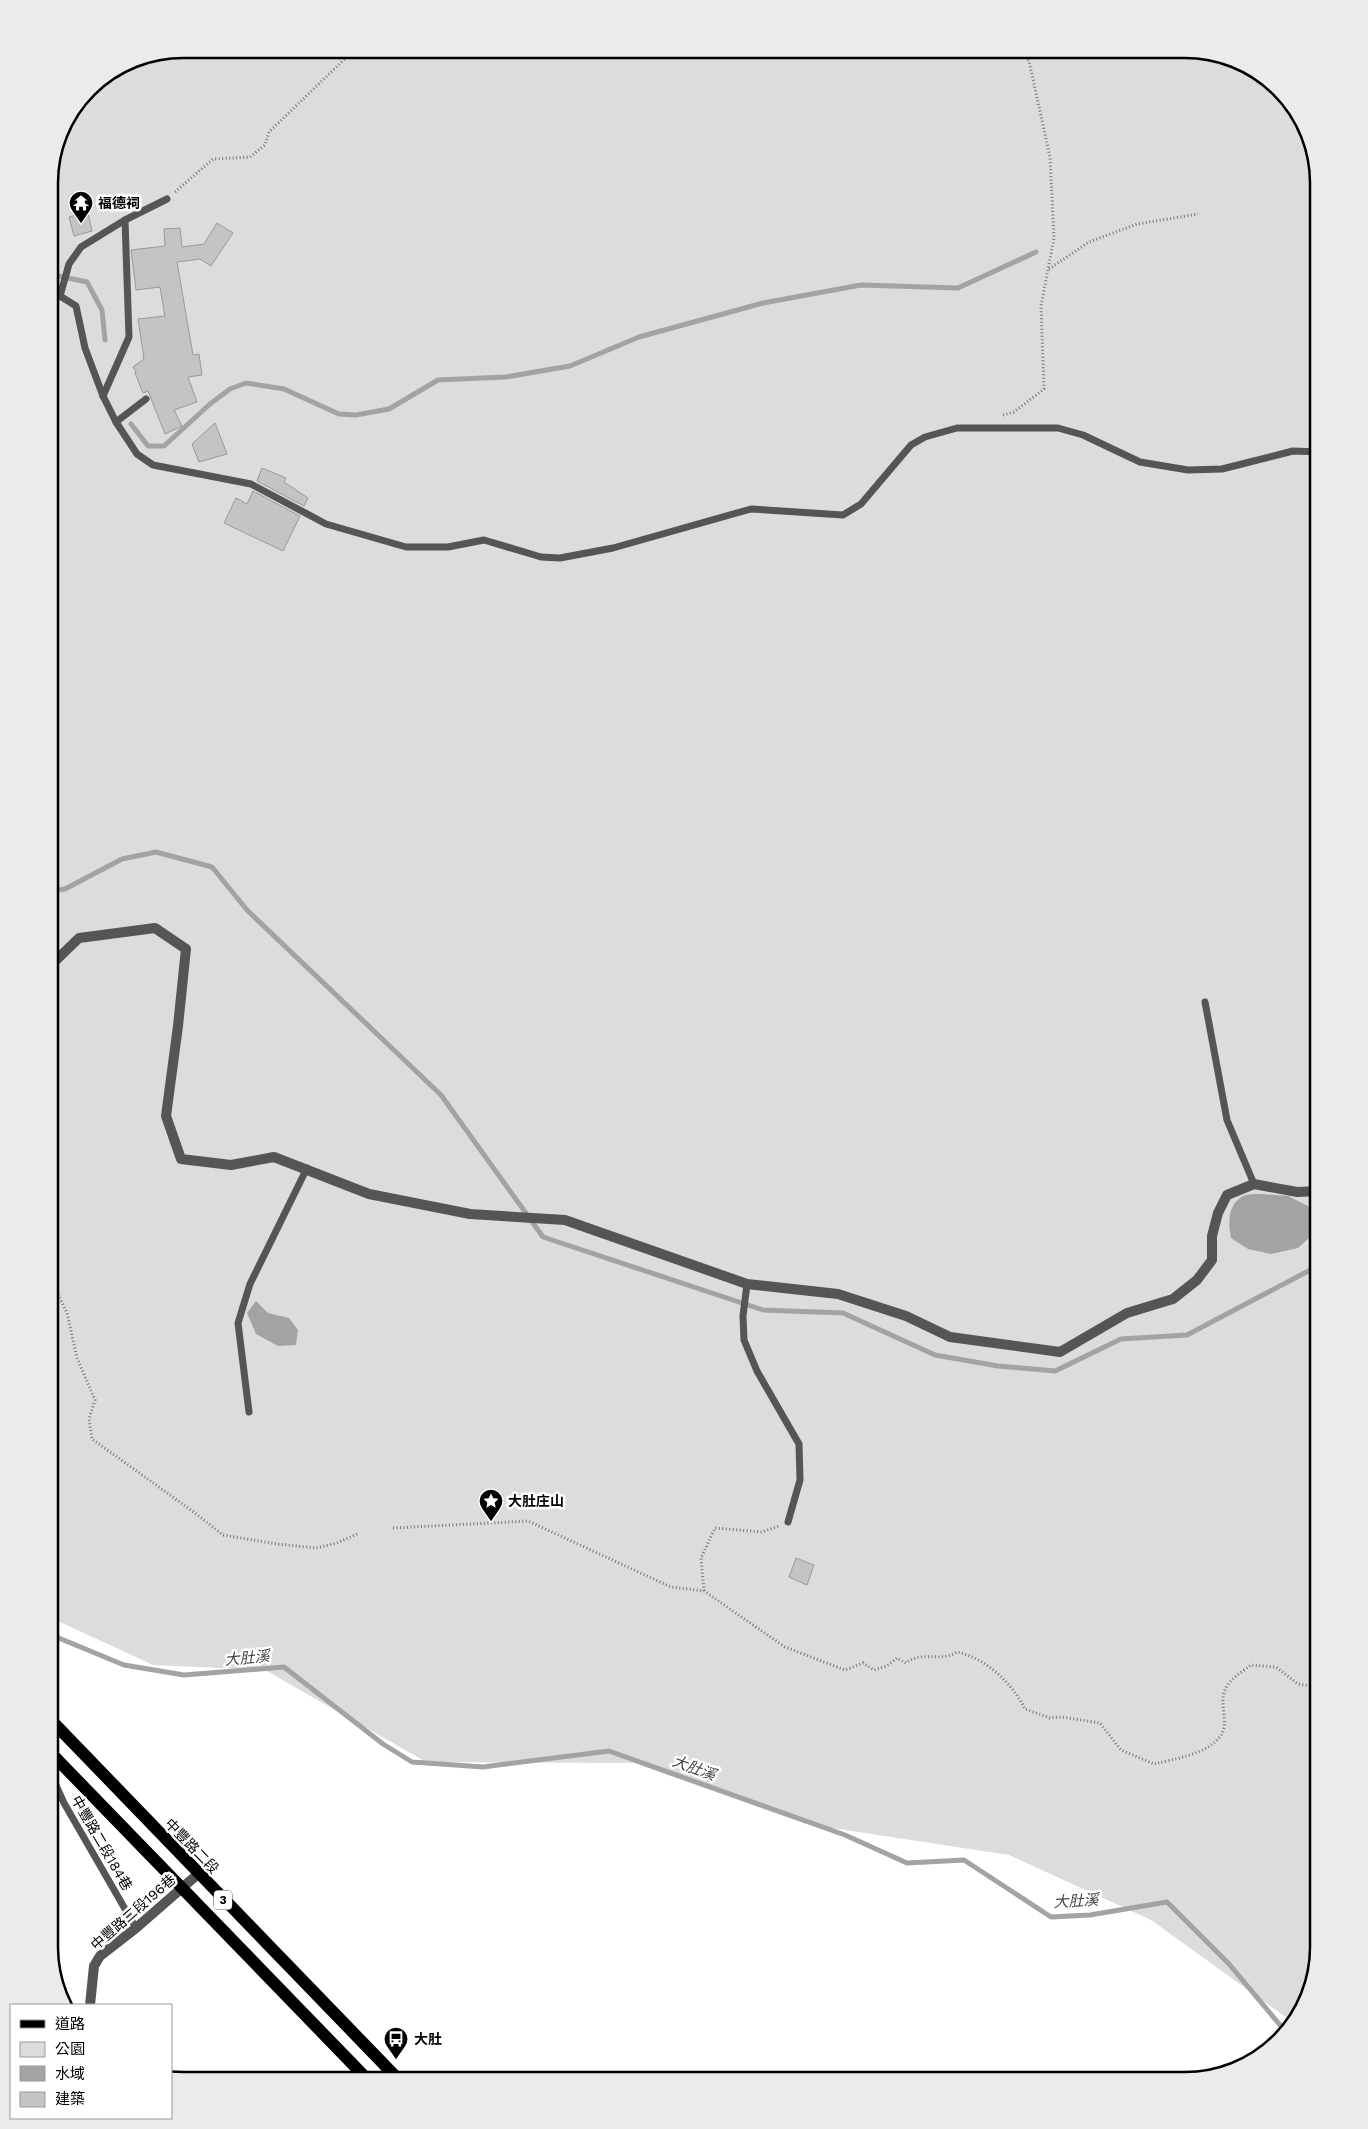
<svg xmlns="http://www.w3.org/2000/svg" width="1368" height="2129" font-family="'Work Sans','Noto Sans TC',sans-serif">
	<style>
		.green { fill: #dcdcdc }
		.water { fill: #a3a3a3 }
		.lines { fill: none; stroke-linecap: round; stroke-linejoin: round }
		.stream { stroke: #a3a3a3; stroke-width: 5 }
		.building { fill: #c4c4c4; stroke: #999 }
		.path { stroke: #777; stroke-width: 3; stroke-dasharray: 1 2.5; stroke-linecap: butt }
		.service { stroke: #555; stroke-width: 7 }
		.minor { stroke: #555; stroke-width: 10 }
		.primary { stroke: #000; stroke-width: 12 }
		.labels { text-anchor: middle; stroke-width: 5; stroke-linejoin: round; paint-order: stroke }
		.shield { fill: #fff; stroke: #4c4c4c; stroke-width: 1 }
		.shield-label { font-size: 12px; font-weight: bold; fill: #000 }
		.poi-label { font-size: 14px; font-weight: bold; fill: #000; stroke: #fff; text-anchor: start }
		.street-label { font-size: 14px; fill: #000; stroke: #fff }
		.water-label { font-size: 15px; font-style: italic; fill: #444; stroke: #fff }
		.rim { fill: none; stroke: #000; stroke-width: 2.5 }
	</style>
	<rect width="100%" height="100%" fill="#fff"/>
	<!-- green -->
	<polygon class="green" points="183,49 1194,49 1259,71 1305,123 1319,183 1319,1946 1297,2020 1294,2023 1151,1920 1009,1855 806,1824 634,1763 426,1762 265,1670 153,1665 49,1617 49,174 59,131 88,88 132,59"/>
	<!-- water -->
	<g class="water">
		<path d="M 1262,1194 L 1288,1196 L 1310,1207 L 1309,1238 L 1298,1248 L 1271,1254 L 1248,1249 L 1231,1238 C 1228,1223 1227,1202 1246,1195 C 1250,1194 1257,1194 1262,1194 Z"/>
		<polygon points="256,1301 268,1313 289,1318 298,1330 296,1345 278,1346 256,1334 247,1313"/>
	</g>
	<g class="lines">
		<!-- stream -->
		<g class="stream">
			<polyline points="49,274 87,282 102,310 105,340"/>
			<polyline points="131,424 148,446 164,446 210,404 230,389 246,383 284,389 339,414 356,415 389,409 438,380 506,377 570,366 639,337 763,303 861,285 958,288 1036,252"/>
			<polyline points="49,891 65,889 122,859 156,852 212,867 247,910 441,1095 543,1237 763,1310 843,1313 935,1355 998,1366 1055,1371 1121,1339 1187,1335 1314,1268 1319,1262"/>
			<polyline points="49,1634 124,1665 184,1675 284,1667 383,1744 412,1762 483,1767 609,1751 845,1835 907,1863 964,1860 1051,1917 1090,1915 1167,1902 1229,1964 1285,2031"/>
		</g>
	</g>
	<!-- building -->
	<g class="building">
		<polygon points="88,212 92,231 74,236 69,217"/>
		<polygon points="217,223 233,233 211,266 200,259 177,262 193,355 199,354 202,375 188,377 197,402 174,410 182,426 165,434 150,396 148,391 143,393 135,373 136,372 133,367 144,359 138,319 165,316 160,287 136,290 131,250 165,246 164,229 180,228 182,247 204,244"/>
		<polygon points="215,423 227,454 199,462 192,444"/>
		<polygon points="262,468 286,478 284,482 308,498 304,506 257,481"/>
		<polygon points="253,491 300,516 283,551 224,523 236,498 247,504"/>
		<polygon points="796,1558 814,1565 807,1585 789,1577"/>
	</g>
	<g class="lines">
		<!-- path -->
		<g class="path">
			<polyline points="175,192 213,159 250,157 265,145 269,132 355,49"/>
			<polyline points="1049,269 1089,242 1137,224 1198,214"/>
			<polyline points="1003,415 1014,412 1044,389 1041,306 1054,238 1050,157 1029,61 1020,49"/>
			<polyline points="49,1270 51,1270 51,1279 67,1313 77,1358 95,1400 89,1419 92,1439 195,1513 223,1535 277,1544 316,1548 337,1543 357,1534"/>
			<path d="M 393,1528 L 528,1521 L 671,1587 L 704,1591 L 785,1647 L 845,1670 L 863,1663 L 874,1670 L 887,1666 L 897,1658 L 906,1663 C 923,1650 940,1663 957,1652 C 986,1658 1012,1683 1025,1709 L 1050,1718 L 1062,1717 L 1100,1723 L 1121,1750 L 1154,1764 C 1174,1759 1204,1755 1219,1738 C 1230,1726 1220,1707 1224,1693 C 1227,1680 1242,1672 1251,1665 L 1276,1667 L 1298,1684 L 1312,1686 L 1319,1682"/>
			<polyline points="704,1591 701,1558 715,1528 762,1532 779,1526"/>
		</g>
		<!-- service -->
		<g class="service">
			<polyline points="60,296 69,264 81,247 125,220 167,199"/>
			<polyline points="49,299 60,296 76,306 85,348 103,396 116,422 137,454 153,465 251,484 326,524 406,547 448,547 484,540 541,557 560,558 613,548 751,509 843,515 861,504 911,445 925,437 957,428 1058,428 1083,435 1140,462 1188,470 1222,469 1293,451 1319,452"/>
			<polyline points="103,396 129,337 125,220"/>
			<polyline points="116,422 146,399"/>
			<polyline points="1205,1002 1227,1120 1254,1184"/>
			<polyline points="747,1284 743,1316 744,1340 757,1371 799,1444 800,1480 788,1522"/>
			<polyline points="249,1412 238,1323 250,1284 307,1168"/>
			<polyline points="49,1770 64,1803 136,1928"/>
		</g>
		<!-- minor -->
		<g class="minor">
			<polyline points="49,967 79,938 155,928 186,949 178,1026 166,1116 181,1159 231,1165 274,1157 369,1194 470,1214 565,1220 747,1284 838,1294 906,1316 950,1337 1060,1352 1127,1313 1173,1299 1197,1280 1212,1260 1212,1236 1218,1213 1227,1195 1254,1184 1297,1192 1319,1191"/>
			<polyline points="90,2005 94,1966 100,1956 136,1928 198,1874"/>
		</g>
		<!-- primary -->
		<g class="primary">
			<polyline points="49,1718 399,2080"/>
			<polyline points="49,1751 368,2080"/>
		</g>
	</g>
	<!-- icons -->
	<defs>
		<symbol id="temple-pin" viewBox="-11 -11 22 30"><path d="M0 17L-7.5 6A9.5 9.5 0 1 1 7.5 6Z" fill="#000" stroke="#fff"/><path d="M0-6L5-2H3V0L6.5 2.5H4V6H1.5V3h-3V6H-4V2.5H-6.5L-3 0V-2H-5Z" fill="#fff"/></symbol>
		<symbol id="sight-pin" viewBox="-11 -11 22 30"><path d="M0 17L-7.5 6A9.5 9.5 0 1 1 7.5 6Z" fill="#000" stroke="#fff"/><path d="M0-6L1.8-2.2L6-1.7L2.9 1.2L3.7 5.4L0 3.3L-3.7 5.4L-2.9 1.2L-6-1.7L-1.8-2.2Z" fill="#fff"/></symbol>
		<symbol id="bus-pin" viewBox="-11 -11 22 30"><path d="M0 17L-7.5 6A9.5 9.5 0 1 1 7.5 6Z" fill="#000" stroke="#fff"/><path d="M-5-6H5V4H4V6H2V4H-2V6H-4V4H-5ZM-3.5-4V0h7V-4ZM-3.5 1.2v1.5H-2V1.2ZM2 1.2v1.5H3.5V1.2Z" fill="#fff"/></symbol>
	</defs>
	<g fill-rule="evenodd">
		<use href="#temple-pin" x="67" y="189" width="28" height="38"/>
		<use href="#sight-pin" x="477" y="1487" width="28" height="38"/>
		<use href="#bus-pin" x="382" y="2025" width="28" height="38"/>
	</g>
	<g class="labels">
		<!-- shield labels -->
		<rect class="shield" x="214" y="1890.5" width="18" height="19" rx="4"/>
		<g class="shield-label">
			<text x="223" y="1904">3</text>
		</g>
		<!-- poi labels -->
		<g class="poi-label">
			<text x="98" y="208">福德祠</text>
			<text x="508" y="1506">大肚庄山</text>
			<text x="414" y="2044">大肚</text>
		</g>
		<!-- street labels -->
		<g class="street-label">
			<text transform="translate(102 1843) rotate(60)" y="5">中豐路二段184巷</text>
			<text transform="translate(192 1846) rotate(46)" y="5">中豐路二段</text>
			<text transform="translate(133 1912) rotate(-41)" y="5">中豐路二段196巷</text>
		</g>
		<!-- water labels -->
		<g class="water-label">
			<text transform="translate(247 1658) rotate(-5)" y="5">大肚溪</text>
			<text transform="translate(694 1768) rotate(20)" y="5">大肚溪</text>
			<text transform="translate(1076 1901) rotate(-3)" y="5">大肚溪</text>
		</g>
	</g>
	<!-- crop -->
	<path d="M0 0H1368V2129H0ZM183 58H1185A125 125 0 0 1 1310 183V1947A125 125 0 0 1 1185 2072H183A125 125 0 0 1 58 1947V183A125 125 0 0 1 183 58Z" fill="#ebebeb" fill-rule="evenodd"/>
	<path class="rim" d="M183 58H1185A125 125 0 0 1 1310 183V1947A125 125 0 0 1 1185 2072H183A125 125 0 0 1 58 1947V183A125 125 0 0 1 183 58Z"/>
	<!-- legend -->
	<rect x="10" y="2004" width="162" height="115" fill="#ffffff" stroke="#999999"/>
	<rect x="20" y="2020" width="25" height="8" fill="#000000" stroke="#999999"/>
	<text x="55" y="2029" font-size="15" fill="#000000">道路</text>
	<rect x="20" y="2042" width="25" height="15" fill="#dcdcdc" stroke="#999999"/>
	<text x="55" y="2054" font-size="15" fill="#000000">公園</text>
	<rect x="20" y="2066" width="25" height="15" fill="#a3a3a3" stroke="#999999"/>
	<text x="55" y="2079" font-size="15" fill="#000000">水域</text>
	<rect x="20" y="2092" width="25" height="15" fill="#c4c4c4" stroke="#999999"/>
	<text x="55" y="2104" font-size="15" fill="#000000">建築</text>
</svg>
